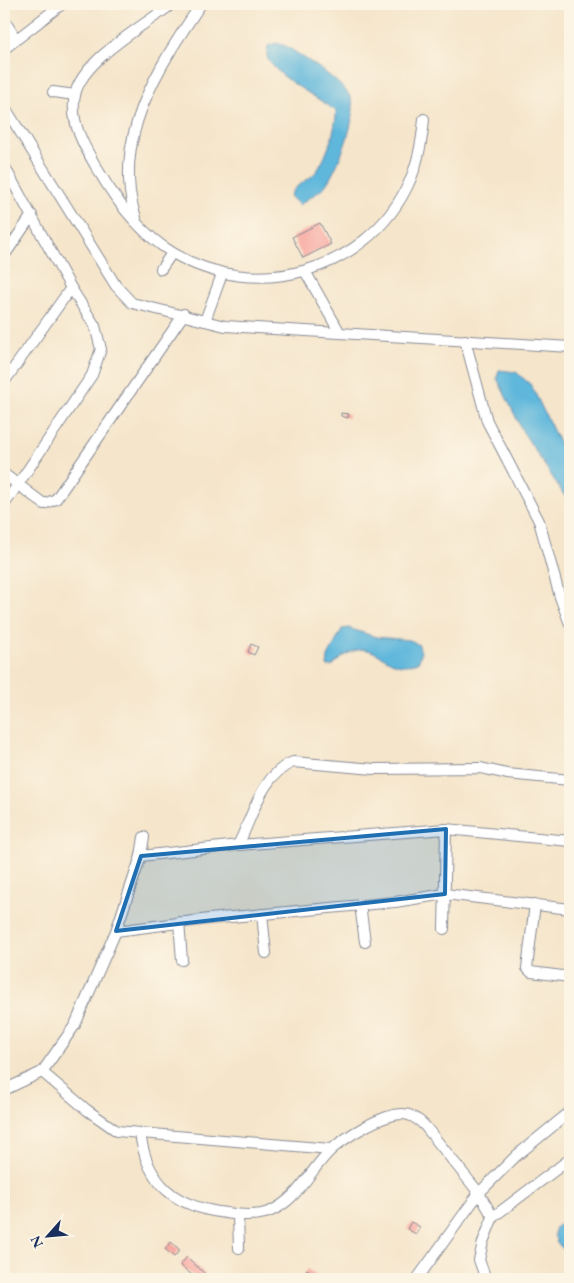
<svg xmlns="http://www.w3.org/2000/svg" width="574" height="1283" font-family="'EB Garamond',serif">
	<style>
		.water { fill: #5fb7dc; stroke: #3d739d }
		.building { fill: #f79f99 }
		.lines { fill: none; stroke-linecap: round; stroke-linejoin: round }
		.street-casing { stroke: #888a94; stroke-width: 12 }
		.street { stroke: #fff; stroke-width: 10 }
		.marked { fill: #1f6fb2; fill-opacity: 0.2; stroke: #1f6fb2; stroke-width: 4; stroke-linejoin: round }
	</style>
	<rect width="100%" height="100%" fill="#fcf5e5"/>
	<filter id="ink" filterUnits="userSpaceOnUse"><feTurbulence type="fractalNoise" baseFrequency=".02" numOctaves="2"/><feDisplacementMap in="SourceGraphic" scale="10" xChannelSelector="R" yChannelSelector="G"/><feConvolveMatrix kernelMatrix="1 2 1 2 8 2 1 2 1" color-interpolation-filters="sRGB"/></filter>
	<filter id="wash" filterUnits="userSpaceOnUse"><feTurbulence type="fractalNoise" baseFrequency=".0096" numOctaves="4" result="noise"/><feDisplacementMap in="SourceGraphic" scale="20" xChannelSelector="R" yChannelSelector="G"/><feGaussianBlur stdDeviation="1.12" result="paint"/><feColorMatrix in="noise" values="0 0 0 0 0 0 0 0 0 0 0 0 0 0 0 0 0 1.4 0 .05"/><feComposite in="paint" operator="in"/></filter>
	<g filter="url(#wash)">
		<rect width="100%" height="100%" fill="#f5e5ca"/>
		<!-- water -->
		<g class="water">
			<path d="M 276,43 L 286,46 C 305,59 340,79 351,98 C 360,114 336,174 324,187 C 317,194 307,199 299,205 L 290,196 C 294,185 308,181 315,173 C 326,161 337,126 336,111 C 316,96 283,81 269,61 C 266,56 267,52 268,46 Z"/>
			<polygon points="499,370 516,372 531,385 570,465 570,504 523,432 497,378"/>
			<path d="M 348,628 L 376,637 L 410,640 L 419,645 L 421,653 L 419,661 C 382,680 377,623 332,666 L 327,666 L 328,657 L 342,629 Z"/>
			<polygon points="568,1219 570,1219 570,1255 557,1243 554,1234 556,1227"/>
		</g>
		<g id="blocks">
			<!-- building -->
			<g class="building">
				<polygon points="320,223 331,244 303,258 292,237"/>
				<polygon points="341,413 349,414 348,418 341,416"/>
				<polygon points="251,644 258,647 254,655 248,652"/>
				<polygon points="411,1222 420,1227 416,1234 407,1229"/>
				<polygon points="171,1242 180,1250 174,1257 165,1249"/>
				<polygon points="187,1257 203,1272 210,1279 197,1279 180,1265"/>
				<polygon points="307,1269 321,1279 309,1279 303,1275"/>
			</g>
		</g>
	</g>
	<g filter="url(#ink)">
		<use href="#blocks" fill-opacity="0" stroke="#888a94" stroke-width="1"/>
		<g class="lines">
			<defs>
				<g id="street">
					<path d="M 172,4 C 145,25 82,60 75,95 C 69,122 85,148 98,170 C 116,201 141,234 173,253 C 255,302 366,273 408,185 C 418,164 422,142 424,119"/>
					<polyline points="4,20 16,39"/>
					<polyline points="4,49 62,4"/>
					<polyline points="53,92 75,95"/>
					<polyline points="4,106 116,286 132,303 225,326 570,347"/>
					<polyline points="4,166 71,288 95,326 101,349 92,375 4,505"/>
					<path d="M 136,218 C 110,140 159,66 201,4"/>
					<polyline points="4,256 32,215"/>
					<polyline points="161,269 172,253"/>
					<polyline points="305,271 340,333"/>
					<polyline points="205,321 222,274"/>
					<polyline points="465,340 487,421 539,521 560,597 570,624"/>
					<polyline points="4,382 71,288"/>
					<polyline points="4,474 44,504 56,499 184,314"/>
					<path d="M 238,845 C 253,816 261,775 293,762 L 374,769 L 481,768 L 507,774 L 570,780"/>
					<polyline points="141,856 238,845 446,829 570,841"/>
					<polyline points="535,904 527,968 531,972 570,977"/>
					<polyline points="360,905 365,942"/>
					<polyline points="262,914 266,953"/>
					<polyline points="179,922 182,960"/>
					<polyline points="444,929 446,829"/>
					<polyline points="116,931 209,919 395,902 445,894 570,909"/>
					<polyline points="42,1072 87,1110 117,1131 331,1149"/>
					<polyline points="4,1090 42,1072 75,1025 116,931 141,856 144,837"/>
					<path d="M 140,1133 C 147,1185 176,1207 226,1213 C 240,1215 257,1217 271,1211 C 299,1199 311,1168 332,1149 C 347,1136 382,1114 403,1114 C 412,1114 419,1120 425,1126 L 479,1193 L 493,1217"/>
					<polyline points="238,1215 239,1248"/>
					<polyline points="417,1279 479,1193 516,1156 570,1112"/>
					<polyline points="486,1279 479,1260 483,1242 493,1217 570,1159"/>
				</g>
			</defs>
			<!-- street casing -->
			<use href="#street" class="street-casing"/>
			<!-- street -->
			<use href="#street" class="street"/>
		</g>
	</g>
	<!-- marked area -->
	<path class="marked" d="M 446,829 L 445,894 L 116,931 L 141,856 Z"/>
	<!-- margin -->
	<rect width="574" height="1283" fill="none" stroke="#fcf5e5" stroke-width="20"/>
	<!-- north arrow -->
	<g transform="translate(48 1236) rotate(243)" stroke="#fcf5e5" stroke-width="4" paint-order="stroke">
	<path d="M0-4L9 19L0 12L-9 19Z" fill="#1b2f5e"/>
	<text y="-8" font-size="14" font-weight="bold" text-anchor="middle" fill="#1b2f5e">N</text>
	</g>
</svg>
